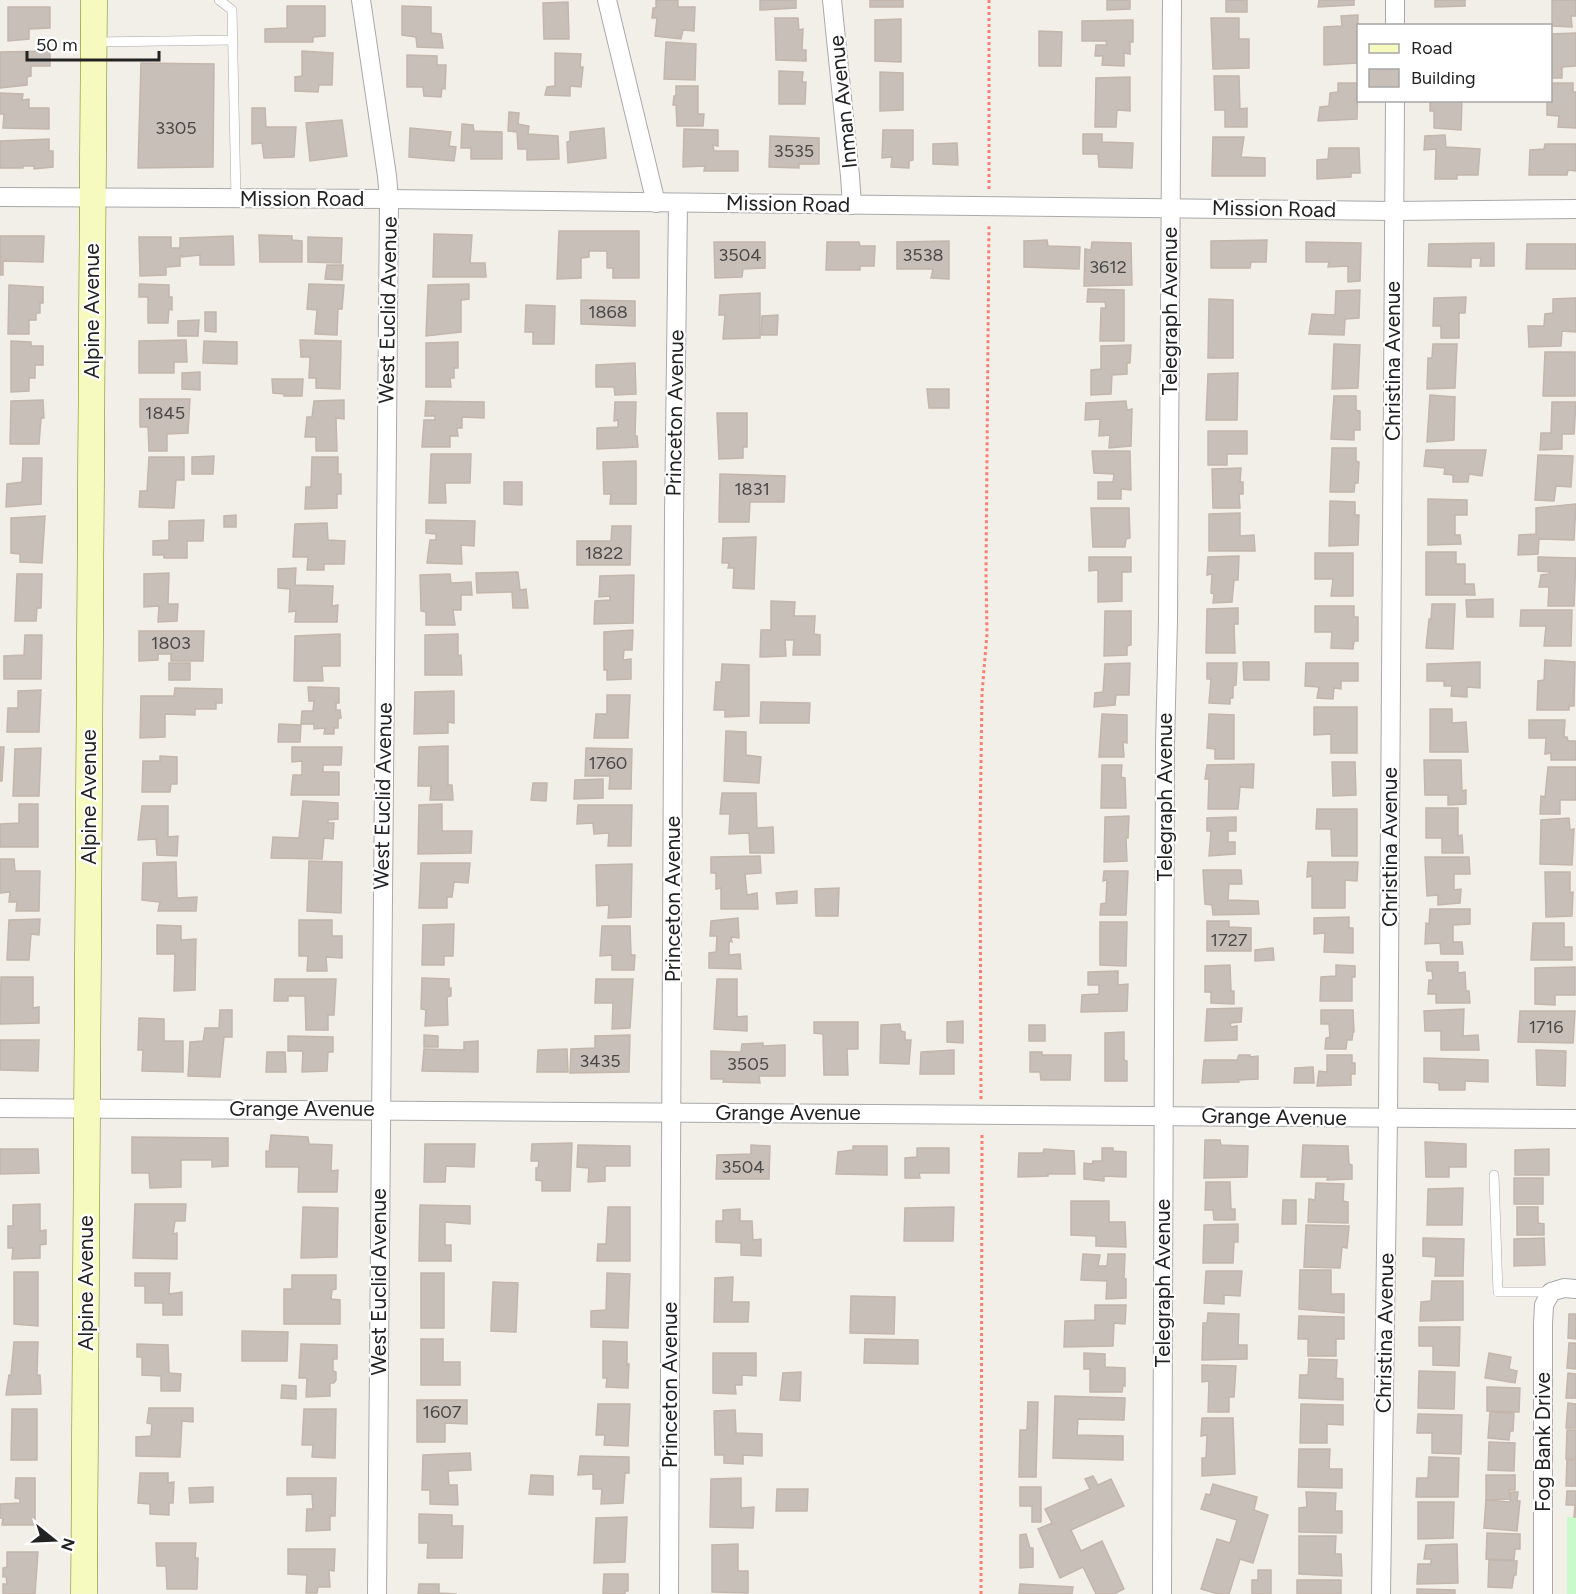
<svg xmlns="http://www.w3.org/2000/svg" width="1576" height="1594" font-family="Figtree,sans-serif">
	<style>
		.park { fill: #c8facc }
		.building { fill: #c7bfb8; stroke: #c4b6ab; stroke-width: 1.5 }
		.lines { fill: none; stroke-linecap: round; stroke-linejoin: round }
		.lane-casing { stroke: #a9a9a9; stroke-width: 10 }
		.street-casing { stroke: #a9a9a9; stroke-width: 20 }
		.secondary-casing { stroke: #707d05; stroke-width: 27 }
		.path { stroke: #fa8072; stroke-width: 3; stroke-dasharray: 3 3; stroke-linecap: butt }
		.lane { stroke: #fff; stroke-width: 9 }
		.street { stroke: #fff; stroke-width: 18 }
		.secondary { stroke: #f7fabf; stroke-width: 26 }
		.labels { text-anchor: middle; stroke-width: 4.5; stroke-linejoin: round; paint-order: stroke }
		.number-label { font-size: 18px; fill: #4b4948 }
		.street-label { font-size: 21px; fill: #222; stroke: #fff }
	</style>
	<rect width="100%" height="100%" fill="#f2efe9"/>
	<!-- park -->
	<rect class="park" x="1567" y="1517" width="9" height="77"/>
	<!-- building -->
	<g class="building">
		<polygon points="656,0 678,0 678,7 695,7 694,31 683,30 681,39 655,36 657,18 652,18 653,8 656,8"/>
		<polygon points="760,0 796,0 796,8 760,10"/>
		<rect x="870" y="0" width="33" height="7"/>
		<polygon points="1107,0 1130,0 1130,9 1107,10"/>
		<rect x="1226" y="0" width="21" height="12"/>
		<polygon points="1319,0 1354,0 1354,5 1318,7"/>
		<polygon points="1435,0 1465,0 1465,6 1435,7"/>
		<polygon points="1552,0 1576,0 1576,16 1571,16 1572,27 1552,26"/>
		<polygon points="568,2 569,39 544,39 543,3"/>
		<polygon points="287,6 325,6 325,36 313,37 313,42 265,42 265,29 287,28"/>
		<polygon points="402,6 431,7 431,33 441,34 443,48 417,47 416,37 402,35"/>
		<polygon points="8,7 50,7 50,28 29,29 29,39 8,41"/>
		<polygon points="1358,15 1357,63 1324,65 1324,27 1342,26 1341,16"/>
		<polygon points="775,18 798,18 799,30 803,29 802,50 806,50 806,61 776,60"/>
		<polygon points="1211,18 1239,18 1239,39 1249,39 1249,68 1213,69"/>
		<polygon points="901,19 901,62 875,61 875,20"/>
		<polygon points="1133,20 1133,42 1130,42 1130,54 1124,53 1124,66 1102,65 1103,56 1095,56 1096,45 1107,45 1106,41 1082,41 1082,21"/>
		<polygon points="1039,31 1062,32 1061,66 1039,66"/>
		<polygon points="1576,33 1576,66 1562,67 1562,78 1550,78 1550,34"/>
		<polygon points="666,42 696,44 695,80 664,79"/>
		<polygon points="50,51 50,66 31,66 31,76 27,77 27,85 0,88 0,52"/>
		<polygon points="302,51 333,53 332,85 319,85 318,92 295,91 295,77 302,76"/>
		<polygon points="555,53 581,54 580,67 583,67 581,87 570,86 570,96 545,95 547,87 555,86"/>
		<polygon points="407,55 437,56 437,65 446,65 445,89 442,88 441,97 424,96 423,87 407,87"/>
		<polygon points="141,63 214,64 213,167 138,168"/>
		<polygon points="779,71 803,72 802,82 806,82 805,104 779,104"/>
		<polygon points="880,72 903,73 903,110 880,111"/>
		<polygon points="1214,76 1239,76 1240,109 1247,108 1247,127 1225,127 1225,110 1215,110"/>
		<polygon points="1130,77 1130,111 1117,110 1116,127 1095,127 1096,78"/>
		<polygon points="1338,83 1358,83 1357,119 1318,121 1320,107 1329,106 1330,93 1338,92"/>
		<polygon points="1550,83 1573,83 1573,92 1576,92 1576,128 1558,127 1559,116 1547,115 1547,100 1550,100"/>
		<polygon points="676,86 698,86 698,114 704,114 703,126 677,126 676,105 673,105 674,96 676,96"/>
		<polygon points="0,93 23,94 22,100 29,99 29,108 49,108 49,129 3,128 4,114 0,114"/>
		<polygon points="1430,100 1462,100 1461,130 1434,128 1434,111 1430,111"/>
		<polygon points="252,108 265,108 266,127 296,127 294,157 264,158 262,143 252,144"/>
		<polygon points="509,112 519,113 518,124 529,126 528,134 558,136 559,159 527,160 527,149 518,149 517,132 508,131"/>
		<polygon points="342,120 347,156 310,161 306,123"/>
		<polygon points="462,124 473,125 474,131 502,132 502,159 471,159 471,148 461,148"/>
		<polygon points="410,128 451,132 449,146 456,147 454,161 409,157"/>
		<polygon points="604,128 606,158 568,163 567,142 570,141 570,132"/>
		<polygon points="684,129 718,130 718,146 713,145 714,151 738,151 738,171 704,171 705,166 683,167"/>
		<polygon points="883,130 913,130 913,160 909,161 909,168 891,167 892,157 882,158"/>
		<polygon points="1083,134 1102,134 1102,142 1133,143 1132,168 1099,167 1098,154 1083,154"/>
		<polygon points="1445,135 1446,147 1480,149 1478,175 1457,175 1457,179 1435,179 1436,149 1424,150 1425,136"/>
		<polygon points="770,136 819,138 819,164 799,164 799,168 769,167"/>
		<polygon points="1213,137 1244,137 1241,157 1265,158 1265,176 1212,176"/>
		<polygon points="49,139 49,151 53,151 53,167 34,169 34,166 23,166 23,168 0,168 0,141"/>
		<polygon points="957,143 958,165 933,164 933,144"/>
		<polygon points="1545,144 1576,144 1576,171 1568,170 1567,175 1529,175 1530,150 1544,149"/>
		<polygon points="1329,148 1359,148 1360,173 1351,173 1351,177 1317,179 1317,160 1328,159"/>
		<polygon points="559,231 639,231 639,278 613,278 613,268 607,268 607,251 589,251 589,257 581,258 581,278 557,279"/>
		<polygon points="434,234 472,235 470,263 485,263 486,277 433,277"/>
		<polygon points="259,235 292,236 292,240 302,241 302,262 260,262"/>
		<polygon points="0,236 44,236 43,262 3,261 3,275 0,275"/>
		<polygon points="233,236 234,265 200,265 200,255 182,257 182,255 180,256 180,266 166,267 166,275 140,276 139,237 171,237 171,248 180,248 180,238"/>
		<polygon points="308,237 342,238 341,263 308,262"/>
		<polygon points="1047,240 1048,246 1080,247 1079,269 1024,267 1024,241"/>
		<polygon points="1267,240 1266,262 1251,262 1250,268 1211,268 1211,241"/>
		<polygon points="949,241 949,279 931,278 933,269 897,269 897,242"/>
		<polygon points="714,242 765,242 765,268 743,269 742,277 715,278"/>
		<polygon points="827,242 859,242 860,246 875,246 874,266 860,266 860,270 826,270"/>
		<polygon points="1092,242 1131,243 1132,285 1084,286 1085,249 1091,250"/>
		<polygon points="1306,242 1361,243 1360,281 1348,282 1348,266 1328,267 1329,262 1306,262"/>
		<polygon points="1494,243 1494,266 1480,266 1481,258 1471,258 1471,267 1428,266 1429,244"/>
		<polygon points="1527,244 1576,244 1576,269 1526,269"/>
		<polygon points="327,265 343,265 342,280 325,279"/>
		<polygon points="139,284 169,285 169,297 172,297 172,310 169,309 168,323 148,323 148,297 139,297"/>
		<polygon points="309,284 344,285 342,309 338,309 337,335 315,334 317,310 307,309"/>
		<polygon points="469,284 469,299 461,300 461,332 426,336 428,285"/>
		<polygon points="9,285 43,287 43,303 40,303 40,313 36,313 36,320 29,320 29,334 8,334"/>
		<polygon points="1088,289 1124,290 1124,341 1100,341 1101,308 1106,308 1105,302 1087,302"/>
		<polygon points="1360,290 1359,318 1345,319 1344,335 1309,334 1312,314 1335,315 1336,291"/>
		<polygon points="760,293 760,338 723,339 725,315 719,315 720,295"/>
		<polygon points="1466,297 1465,313 1459,313 1459,338 1441,338 1441,326 1433,326 1434,298"/>
		<polygon points="1576,298 1576,332 1562,331 1561,346 1529,347 1528,326 1544,326 1545,314 1553,313 1553,299"/>
		<polygon points="1209,299 1233,300 1233,358 1208,358"/>
		<polygon points="581,300 635,301 635,326 581,324"/>
		<polygon points="526,305 555,306 554,344 533,344 533,332 525,332"/>
		<polygon points="205,312 216,312 216,332 205,331"/>
		<polygon points="778,315 777,335 761,335 762,316"/>
		<polygon points="199,320 198,336 178,336 178,321"/>
		<polygon points="186,340 187,362 174,362 174,373 139,373 139,341"/>
		<polygon points="300,340 341,341 340,389 316,388 316,378 309,378 310,357 301,357"/>
		<polygon points="11,341 31,342 31,346 43,346 43,365 35,365 35,378 29,378 29,391 11,392"/>
		<polygon points="204,341 237,342 237,364 203,363"/>
		<polygon points="458,342 458,368 454,368 454,378 450,378 451,387 426,387 426,343"/>
		<polygon points="1334,344 1360,345 1358,388 1332,389"/>
		<polygon points="1433,344 1457,344 1455,388 1427,389 1428,358 1432,358"/>
		<polygon points="1131,345 1130,363 1127,363 1127,374 1112,375 1111,394 1091,395 1091,370 1101,369 1101,346"/>
		<polygon points="1545,352 1575,352 1575,396 1543,396"/>
		<polygon points="635,363 636,394 615,395 614,387 596,387 596,365"/>
		<polygon points="200,372 200,390 182,389 182,373"/>
		<polygon points="1238,373 1237,420 1206,420 1208,374"/>
		<polygon points="272,379 303,379 302,396 284,396 284,394 273,393"/>
		<polygon points="927,389 949,389 949,408 929,408"/>
		<polygon points="1430,395 1455,397 1454,440 1427,442"/>
		<polygon points="1334,396 1356,396 1356,410 1360,411 1360,430 1354,430 1354,440 1331,439"/>
		<polygon points="140,399 190,399 188,433 167,434 167,451 149,451 148,427 140,427"/>
		<polygon points="43,400 44,418 41,418 39,444 10,444 11,401"/>
		<polygon points="344,400 344,419 336,418 337,451 316,451 316,437 305,437 307,417 312,417 314,401"/>
		<polygon points="426,401 484,402 484,418 462,417 462,428 457,428 458,436 450,436 450,447 422,447 424,420 435,420 435,416 425,416"/>
		<polygon points="1126,401 1127,410 1132,409 1131,446 1109,448 1110,435 1099,436 1100,419 1085,420 1086,403"/>
		<polygon points="615,402 636,402 635,436 637,436 638,447 597,449 597,428 618,427 618,420 614,421"/>
		<polygon points="1552,402 1576,402 1574,434 1562,434 1562,449 1540,450 1541,433 1551,433"/>
		<polygon points="717,413 747,413 747,447 743,447 743,458 719,459"/>
		<polygon points="1208,431 1247,431 1247,454 1227,454 1227,465 1208,465"/>
		<polygon points="1332,448 1356,448 1356,461 1359,462 1358,483 1355,483 1354,492 1330,492"/>
		<polygon points="1426,450 1486,450 1482,476 1469,474 1468,482 1453,482 1453,475 1444,474 1445,468 1424,466"/>
		<polygon points="1092,451 1130,451 1131,490 1121,489 1121,499 1098,499 1098,482 1113,482 1114,474 1094,473"/>
		<polygon points="431,454 471,454 470,483 445,483 446,503 429,503"/>
		<polygon points="1538,455 1573,456 1571,487 1556,486 1554,501 1535,500"/>
		<polygon points="214,456 213,474 192,474 192,457"/>
		<polygon points="149,457 184,457 184,480 176,480 174,508 139,507 140,491 147,491"/>
		<polygon points="312,457 338,457 338,474 341,474 341,494 337,494 337,508 305,509 306,487 311,487"/>
		<polygon points="23,458 42,458 41,504 6,507 7,484 22,482"/>
		<polygon points="636,461 636,504 610,504 611,494 604,494 603,462"/>
		<polygon points="1241,468 1240,482 1243,482 1243,494 1239,494 1240,508 1213,508 1212,469"/>
		<polygon points="720,474 785,476 784,502 750,502 749,522 719,522"/>
		<polygon points="504,482 522,482 522,505 504,504"/>
		<polygon points="1428,499 1467,500 1467,515 1455,515 1455,535 1460,535 1461,544 1428,545"/>
		<polygon points="1330,501 1355,502 1355,515 1359,515 1358,545 1329,546"/>
		<polygon points="1576,504 1574,540 1539,539 1538,554 1518,555 1519,535 1536,534 1536,508"/>
		<polygon points="1091,508 1129,508 1130,538 1126,539 1125,547 1093,547"/>
		<polygon points="1240,513 1240,536 1254,535 1255,551 1209,551 1209,514"/>
		<polygon points="236,515 236,527 224,527 224,516"/>
		<polygon points="45,516 42,563 20,562 20,554 11,553 11,518"/>
		<polygon points="204,520 203,541 187,541 187,558 164,558 164,555 153,555 153,541 169,540 169,521"/>
		<polygon points="426,520 475,521 474,546 461,545 462,564 427,563 430,540 436,540 436,534 426,533"/>
		<polygon points="327,523 328,540 345,541 344,564 324,564 324,570 307,570 308,557 293,557 295,524"/>
		<polygon points="612,526 631,526 630,565 577,565 577,541 611,541"/>
		<polygon points="756,537 754,589 733,588 734,568 728,568 729,563 722,563 723,538"/>
		<polygon points="1426,552 1456,552 1456,564 1465,564 1465,584 1474,584 1475,595 1426,595"/>
		<polygon points="1315,553 1353,553 1353,596 1331,596 1333,579 1315,579"/>
		<polygon points="1239,556 1238,580 1234,580 1232,602 1213,603 1214,594 1211,593 1212,574 1207,575 1208,557"/>
		<polygon points="1089,557 1131,557 1131,572 1122,572 1122,601 1098,602 1098,570 1089,571"/>
		<polygon points="1538,557 1576,558 1574,606 1548,606 1549,587 1539,587 1541,575 1549,574 1550,572 1538,571"/>
		<polygon points="296,568 295,585 333,586 332,606 338,605 337,622 295,622 296,611 289,612 290,589 278,588 278,569"/>
		<polygon points="518,572 520,590 526,589 528,608 513,608 512,592 477,593 476,573"/>
		<polygon points="169,573 168,604 178,604 177,621 158,622 159,606 144,607 144,574"/>
		<polygon points="17,574 42,574 41,608 37,608 36,621 15,621"/>
		<polygon points="450,574 451,583 471,582 472,595 461,595 461,610 453,610 455,625 426,625 426,612 421,611 420,575"/>
		<polygon points="634,575 633,623 594,624 595,601 610,600 610,596 599,597 600,576"/>
		<polygon points="1493,599 1493,617 1467,617 1466,600"/>
		<polygon points="771,601 795,602 794,616 815,616 814,634 820,635 820,655 793,655 794,640 785,640 786,656 760,657 761,630 771,630"/>
		<polygon points="1432,604 1455,604 1453,649 1426,648 1429,619 1431,619"/>
		<polygon points="1315,606 1354,606 1354,617 1358,617 1358,641 1354,641 1353,649 1331,648 1332,632 1315,632"/>
		<polygon points="1238,608 1238,624 1234,624 1235,653 1206,653 1207,609"/>
		<polygon points="1521,610 1572,610 1571,646 1544,646 1546,626 1520,626"/>
		<polygon points="1105,611 1131,611 1131,645 1127,646 1127,655 1104,656"/>
		<polygon points="633,630 632,650 624,650 623,660 631,659 631,679 607,680 607,670 604,670 604,632"/>
		<polygon points="139,631 204,631 203,661 171,661 171,654 158,654 158,660 139,661"/>
		<polygon points="340,634 340,666 322,666 323,681 294,681 295,636"/>
		<polygon points="458,634 458,656 461,655 462,675 425,675 425,635"/>
		<polygon points="25,635 42,635 41,679 4,679 4,656 24,655"/>
		<polygon points="1545,660 1575,662 1574,706 1569,706 1569,710 1537,710 1538,681 1544,680"/>
		<polygon points="1243,662 1269,662 1269,680 1244,680"/>
		<polygon points="1480,662 1480,688 1467,687 1467,697 1451,696 1452,686 1444,686 1444,681 1427,681 1427,664"/>
		<rect x="169" y="663" width="21" height="17"/>
		<polygon points="1130,663 1129,695 1116,695 1115,705 1094,707 1095,693 1103,692 1105,664"/>
		<polygon points="1207,663 1237,663 1236,685 1233,686 1233,698 1230,698 1230,704 1209,703 1211,679 1207,679"/>
		<polygon points="1306,663 1358,663 1358,681 1341,681 1341,689 1334,688 1333,699 1317,698 1319,687 1305,686"/>
		<polygon points="722,664 749,665 749,716 725,717 725,710 714,710 716,682 721,682"/>
		<polygon points="308,687 339,688 339,703 336,703 336,710 340,710 341,718 338,719 338,728 334,728 334,734 324,734 325,728 314,729 314,724 301,724 302,711 313,711 314,701 309,701"/>
		<polygon points="175,688 222,689 222,703 216,703 216,709 195,709 195,715 165,714 165,737 140,738 141,696 174,696"/>
		<polygon points="41,690 39,732 7,732 8,708 18,708 18,691"/>
		<polygon points="454,691 454,723 448,722 448,733 414,734 415,692"/>
		<polygon points="607,695 630,695 628,738 594,738 596,714 607,714"/>
		<polygon points="761,702 810,703 809,723 760,723"/>
		<polygon points="1314,707 1357,707 1357,753 1331,753 1331,734 1314,735"/>
		<polygon points="1430,709 1452,709 1452,723 1466,722 1468,752 1430,752"/>
		<polygon points="1102,714 1127,715 1127,743 1123,742 1124,757 1099,757"/>
		<polygon points="1209,714 1234,715 1234,759 1215,759 1215,749 1207,748"/>
		<polygon points="1529,720 1565,720 1564,737 1567,737 1568,741 1576,741 1576,760 1551,760 1551,753 1545,754 1546,738 1529,738"/>
		<polygon points="279,724 301,725 300,742 278,742"/>
		<polygon points="726,731 746,732 746,755 761,757 759,783 724,781"/>
		<polygon points="448,746 448,785 452,785 453,800 430,800 431,786 418,786 419,747"/>
		<polygon points="0,747 4,747 2,781 0,781"/>
		<polygon points="292,747 342,747 341,765 323,765 323,772 339,772 339,795 291,795 293,775 302,775 302,761 292,762"/>
		<polygon points="41,748 39,796 13,796 15,749"/>
		<polygon points="586,748 632,749 631,789 609,789 610,776 585,776"/>
		<polygon points="160,756 177,757 177,784 171,784 170,792 142,792 143,761 160,761"/>
		<polygon points="1424,760 1461,760 1462,791 1466,790 1466,804 1448,805 1448,795 1425,795"/>
		<polygon points="1332,762 1355,762 1356,795 1333,796"/>
		<polygon points="1254,764 1253,788 1240,787 1238,809 1208,809 1209,779 1205,779 1207,765"/>
		<polygon points="1102,765 1122,765 1121,777 1125,778 1126,808 1101,808"/>
		<polygon points="1548,767 1576,767 1576,800 1560,800 1560,814 1540,814 1541,796 1545,797"/>
		<polygon points="603,779 603,798 574,799 575,780"/>
		<polygon points="533,783 547,783 546,801 531,800"/>
		<polygon points="722,793 756,793 757,828 773,827 774,853 750,853 749,833 729,834 730,814 720,814"/>
		<polygon points="303,801 338,803 338,819 328,820 328,823 334,823 333,839 324,838 322,859 271,858 273,837 299,838"/>
		<polygon points="19,804 38,804 38,847 0,847 0,824 19,823"/>
		<polygon points="442,804 442,831 472,831 471,853 418,854 419,805"/>
		<polygon points="578,805 632,805 631,846 608,846 609,833 594,834 593,823 577,824"/>
		<polygon points="142,806 168,806 168,837 178,836 177,856 157,855 156,839 138,840"/>
		<polygon points="1426,808 1458,808 1458,836 1462,835 1463,853 1442,853 1442,838 1426,838"/>
		<polygon points="1317,809 1357,809 1357,856 1332,856 1331,829 1316,829"/>
		<polygon points="1129,816 1128,838 1126,838 1127,861 1104,862 1105,817"/>
		<polygon points="1236,817 1236,831 1228,831 1228,842 1235,842 1235,854 1209,856 1211,831 1207,831 1207,818"/>
		<polygon points="1569,818 1570,830 1574,829 1572,865 1540,864 1541,820"/>
		<polygon points="760,856 761,873 745,874 747,895 757,893 758,909 721,909 721,888 716,889 716,873 711,873 711,857"/>
		<polygon points="1425,857 1469,857 1470,874 1454,874 1454,890 1461,889 1460,903 1438,905 1438,895 1427,896"/>
		<polygon points="0,859 14,859 15,871 40,871 39,911 16,911 17,902 9,902 10,892 0,893"/>
		<polygon points="309,861 342,862 341,913 307,911"/>
		<polygon points="176,862 177,898 197,897 196,911 158,911 160,902 142,900 143,863"/>
		<polygon points="1308,862 1358,862 1357,881 1345,880 1345,908 1312,908 1312,876 1307,877"/>
		<polygon points="421,863 470,863 468,883 454,882 452,897 447,897 447,908 419,908"/>
		<polygon points="632,864 631,917 608,918 609,905 597,906 596,865"/>
		<polygon points="1203,870 1241,870 1242,884 1229,884 1228,900 1258,901 1259,914 1213,915 1212,905 1205,904"/>
		<polygon points="1104,871 1128,871 1126,915 1100,915 1101,904 1106,903 1107,880 1103,881"/>
		<polygon points="1545,872 1570,872 1570,893 1573,892 1572,916 1546,917"/>
		<polygon points="839,888 838,916 816,916 815,889"/>
		<polygon points="797,891 797,903 777,904 776,893"/>
		<polygon points="1430,909 1470,909 1470,924 1453,925 1453,942 1462,942 1463,954 1441,954 1440,943 1425,944 1426,923 1429,924"/>
		<polygon points="1349,917 1349,928 1353,928 1353,953 1324,952 1325,933 1314,934 1314,918"/>
		<polygon points="738,918 739,938 731,937 732,942 729,941 729,955 740,954 741,969 709,968 709,953 716,952 717,936 710,936 711,921"/>
		<polygon points="40,919 39,935 31,934 29,960 7,960 9,920"/>
		<polygon points="299,920 332,920 332,936 342,936 342,958 326,957 327,971 307,971 308,956 299,956"/>
		<polygon points="1207,921 1229,921 1229,927 1251,928 1251,951 1207,951"/>
		<polygon points="1100,922 1127,922 1126,966 1100,965"/>
		<polygon points="1533,923 1564,923 1564,947 1572,947 1572,960 1531,960"/>
		<polygon points="454,924 453,956 444,956 444,965 422,965 423,925"/>
		<polygon points="157,925 181,926 181,940 196,939 195,990 174,991 175,954 157,954"/>
		<polygon points="602,926 630,926 631,955 635,955 634,970 612,970 612,955 600,956"/>
		<polygon points="1273,948 1274,960 1255,961 1255,950"/>
		<polygon points="1426,962 1458,962 1458,973 1465,972 1466,991 1469,991 1470,1003 1436,1003 1436,994 1428,994 1429,980 1433,980 1432,971 1427,971"/>
		<polygon points="1230,965 1231,991 1234,991 1234,1004 1211,1003 1211,992 1205,992 1205,966"/>
		<polygon points="1336,965 1355,966 1355,977 1352,977 1352,1001 1320,1001 1321,977 1336,976"/>
		<polygon points="1575,967 1575,995 1555,995 1555,1005 1535,1004 1535,968"/>
		<polygon points="1118,971 1118,985 1128,984 1127,1011 1081,1012 1082,995 1099,994 1099,985 1088,985 1088,972"/>
		<polygon points="1,977 33,977 33,1008 39,1007 39,1023 0,1024"/>
		<polygon points="422,978 449,979 449,989 451,988 451,996 447,997 448,1025 425,1026 426,1010 421,1009"/>
		<polygon points="275,979 336,979 334,1015 328,1015 328,1030 306,1030 305,996 288,996 288,1001 274,1001"/>
		<polygon points="596,979 633,979 630,1028 612,1029 613,1003 595,1003"/>
		<polygon points="717,979 737,979 737,1017 747,1016 747,1031 714,1029"/>
		<polygon points="1242,1008 1241,1022 1230,1023 1231,1027 1237,1026 1237,1040 1205,1041 1207,1009"/>
		<polygon points="1464,1009 1463,1036 1478,1035 1479,1050 1441,1050 1441,1031 1425,1031 1424,1011"/>
		<polygon points="220,1010 232,1010 232,1037 224,1037 220,1077 188,1076 190,1042 203,1041 205,1028 219,1028"/>
		<polygon points="1321,1010 1353,1010 1354,1032 1353,1032 1352,1040 1347,1040 1346,1049 1325,1049 1326,1038 1330,1037 1329,1024 1321,1024"/>
		<polygon points="1520,1011 1575,1011 1573,1043 1518,1042"/>
		<polygon points="139,1018 164,1019 164,1041 183,1041 183,1072 142,1071 143,1050 138,1050"/>
		<polygon points="963,1021 963,1043 947,1042 947,1022"/>
		<polygon points="814,1022 858,1022 858,1049 847,1049 848,1075 824,1075 823,1034 814,1033"/>
		<polygon points="900,1024 901,1031 905,1032 905,1040 911,1040 909,1064 880,1063 881,1025"/>
		<rect x="1029" y="1025" width="16" height="16"/>
		<polygon points="1124,1032 1124,1060 1127,1061 1127,1081 1105,1081 1105,1033"/>
		<polygon points="424,1035 438,1036 438,1047 424,1047"/>
		<polygon points="630,1035 629,1072 570,1073 571,1049 595,1048 595,1036"/>
		<polygon points="288,1036 333,1037 333,1052 328,1052 327,1071 302,1072 303,1051 288,1051"/>
		<polygon points="0,1040 39,1040 38,1071 0,1070"/>
		<polygon points="478,1041 478,1072 422,1071 424,1049 464,1050 464,1042"/>
		<polygon points="763,1043 763,1046 785,1045 785,1076 759,1076 760,1083 723,1082 724,1079 711,1079 711,1051 741,1052 742,1044"/>
		<polygon points="567,1049 568,1072 537,1072 538,1050"/>
		<polygon points="954,1050 954,1074 920,1074 921,1052"/>
		<polygon points="1536,1050 1566,1051 1565,1086 1537,1085"/>
		<polygon points="267,1052 285,1052 286,1072 266,1072"/>
		<polygon points="1030,1052 1042,1052 1042,1055 1071,1055 1070,1080 1041,1080 1040,1072 1030,1072"/>
		<polygon points="1239,1055 1250,1055 1250,1057 1258,1056 1258,1079 1238,1080 1239,1082 1202,1083 1204,1060 1237,1060"/>
		<polygon points="1327,1055 1352,1055 1352,1063 1355,1063 1355,1074 1351,1074 1351,1085 1317,1086 1319,1071 1327,1072"/>
		<polygon points="1424,1058 1488,1060 1488,1082 1465,1081 1465,1090 1439,1090 1439,1083 1424,1082"/>
		<polygon points="1313,1067 1314,1083 1294,1083 1295,1068"/>
		<polygon points="271,1135 308,1137 309,1144 332,1145 331,1171 338,1170 337,1192 298,1192 299,1167 266,1167 266,1151 269,1152"/>
		<polygon points="132,1137 228,1138 228,1166 212,1167 212,1160 181,1160 181,1187 150,1188 149,1173 132,1173"/>
		<polygon points="1205,1140 1220,1140 1221,1145 1248,1146 1247,1177 1204,1178"/>
		<polygon points="1425,1142 1466,1144 1466,1167 1449,1167 1449,1177 1426,1177"/>
		<polygon points="572,1143 570,1191 542,1191 542,1181 536,1180 536,1168 538,1168 539,1161 531,1161 532,1144"/>
		<polygon points="425,1144 475,1144 474,1167 446,1166 445,1182 424,1182"/>
		<polygon points="578,1145 630,1146 630,1166 605,1166 605,1181 588,1182 589,1168 577,1167"/>
		<polygon points="751,1145 770,1146 769,1179 716,1179 717,1155 751,1154"/>
		<polygon points="1303,1145 1348,1146 1349,1164 1352,1165 1352,1179 1327,1180 1328,1177 1301,1177"/>
		<polygon points="853,1146 887,1146 887,1175 836,1174 838,1152 853,1150"/>
		<polygon points="917,1148 949,1148 949,1173 919,1173 920,1178 905,1178 905,1158 917,1157"/>
		<polygon points="1102,1148 1113,1148 1113,1151 1126,1152 1126,1177 1104,1176 1104,1181 1084,1179 1084,1163 1092,1164 1093,1161 1102,1161"/>
		<polygon points="0,1149 38,1149 39,1173 0,1174"/>
		<polygon points="1044,1149 1074,1151 1075,1174 1048,1174 1048,1176 1018,1177 1019,1153 1043,1153"/>
		<polygon points="1549,1149 1549,1175 1515,1175 1515,1150"/>
		<rect x="1514" y="1178" width="29" height="26"/>
		<polygon points="1206,1182 1230,1182 1231,1209 1235,1209 1235,1220 1214,1220 1213,1210 1205,1210"/>
		<polygon points="1316,1183 1344,1184 1343,1201 1348,1202 1348,1223 1308,1222 1309,1199 1315,1200"/>
		<polygon points="1463,1188 1462,1225 1427,1225 1428,1189"/>
		<polygon points="1283,1200 1296,1200 1296,1224 1282,1224"/>
		<polygon points="1071,1201 1109,1201 1109,1222 1125,1222 1126,1247 1096,1246 1096,1236 1071,1235"/>
		<polygon points="40,1204 40,1231 46,1230 46,1244 40,1245 40,1258 12,1259 13,1248 8,1248 8,1226 13,1226 13,1205"/>
		<polygon points="135,1204 186,1204 185,1221 175,1221 173,1234 177,1233 177,1259 133,1258"/>
		<polygon points="420,1205 470,1206 470,1224 445,1222 445,1245 451,1245 451,1261 419,1261"/>
		<polygon points="303,1207 338,1208 337,1257 301,1258"/>
		<polygon points="608,1207 630,1207 630,1261 597,1261 598,1244 606,1244"/>
		<polygon points="954,1207 953,1241 904,1241 905,1208"/>
		<polygon points="1517,1207 1538,1207 1538,1223 1544,1224 1544,1235 1517,1235"/>
		<polygon points="740,1209 740,1221 752,1221 753,1240 761,1239 761,1256 741,1255 741,1243 716,1242 716,1221 723,1221 723,1210"/>
		<polygon points="1238,1224 1238,1242 1234,1242 1233,1263 1203,1263 1204,1225"/>
		<polygon points="1306,1225 1349,1226 1347,1248 1342,1247 1340,1268 1304,1267"/>
		<polygon points="1423,1238 1464,1239 1463,1276 1435,1276 1436,1257 1423,1256"/>
		<polygon points="1544,1238 1545,1265 1514,1266 1514,1239"/>
		<polygon points="1083,1254 1100,1255 1098,1266 1107,1266 1108,1254 1125,1254 1124,1278 1126,1279 1126,1298 1106,1299 1107,1281 1081,1280"/>
		<polygon points="1300,1270 1331,1270 1331,1294 1344,1294 1344,1313 1299,1309"/>
		<polygon points="1206,1271 1242,1271 1240,1296 1224,1295 1224,1304 1204,1303"/>
		<polygon points="14,1272 38,1272 38,1326 14,1324"/>
		<polygon points="135,1273 170,1273 169,1294 182,1292 182,1315 163,1315 163,1303 145,1303 145,1286 135,1286"/>
		<rect x="421" y="1273" width="23" height="55"/>
		<polygon points="607,1273 630,1274 628,1328 591,1327 591,1311 606,1310"/>
		<polygon points="292,1275 336,1275 336,1289 332,1290 331,1299 340,1300 340,1324 284,1324 284,1289 292,1289"/>
		<polygon points="733,1277 732,1302 749,1302 748,1322 714,1322 715,1278"/>
		<polygon points="1432,1281 1463,1281 1463,1320 1420,1321 1421,1302 1431,1301"/>
		<polygon points="493,1282 518,1283 516,1332 491,1331"/>
		<polygon points="851,1296 895,1297 894,1334 850,1333"/>
		<polygon points="1095,1305 1126,1305 1125,1324 1114,1323 1113,1346 1064,1347 1065,1321 1095,1320"/>
		<polygon points="1208,1313 1239,1314 1238,1345 1247,1345 1247,1359 1202,1360 1203,1323 1207,1323"/>
		<polygon points="1569,1314 1576,1314 1576,1339 1568,1338"/>
		<polygon points="1299,1316 1344,1317 1344,1339 1336,1339 1336,1356 1308,1356 1308,1339 1298,1339"/>
		<polygon points="1419,1327 1460,1327 1459,1366 1433,1365 1433,1346 1419,1346"/>
		<polygon points="242,1331 288,1332 287,1361 242,1361"/>
		<polygon points="421,1339 443,1339 443,1362 460,1362 460,1385 421,1385"/>
		<polygon points="865,1339 918,1340 918,1364 864,1363"/>
		<polygon points="603,1341 627,1342 627,1365 629,1364 628,1388 606,1387 607,1378 603,1378"/>
		<polygon points="14,1342 38,1342 37,1375 40,1375 41,1394 6,1395 9,1375 11,1375"/>
		<polygon points="1569,1343 1576,1343 1576,1369 1567,1368"/>
		<polygon points="137,1344 168,1345 169,1373 181,1374 180,1391 161,1391 161,1376 142,1375 142,1357 137,1357"/>
		<polygon points="301,1344 337,1345 337,1359 333,1359 333,1371 336,1372 336,1380 334,1383 330,1383 330,1396 306,1397 307,1378 299,1378"/>
		<polygon points="713,1353 756,1353 756,1376 742,1375 742,1385 735,1385 736,1394 713,1393"/>
		<polygon points="1084,1353 1105,1354 1105,1367 1125,1368 1125,1386 1123,1385 1122,1392 1090,1392 1090,1369 1084,1369"/>
		<polygon points="1489,1353 1511,1357 1509,1369 1517,1371 1515,1383 1485,1378"/>
		<polygon points="1309,1359 1337,1360 1336,1378 1343,1379 1343,1400 1299,1398 1300,1375 1308,1375"/>
		<polygon points="1202,1365 1236,1366 1234,1397 1229,1397 1229,1412 1208,1412 1209,1381 1202,1382"/>
		<polygon points="1419,1371 1455,1372 1454,1409 1418,1408"/>
		<polygon points="801,1372 800,1401 780,1400 783,1373"/>
		<polygon points="1568,1373 1576,1374 1576,1398 1566,1398"/>
		<polygon points="282,1385 296,1386 296,1399 281,1398"/>
		<polygon points="1487,1387 1520,1388 1519,1412 1487,1411"/>
		<polygon points="1055,1396 1125,1398 1124,1420 1078,1419 1077,1435 1123,1436 1123,1460 1053,1458"/>
		<polygon points="417,1400 467,1400 467,1424 445,1423 445,1442 417,1442"/>
		<polygon points="1028,1402 1038,1402 1036,1477 1019,1477 1020,1430 1027,1430"/>
		<polygon points="1568,1403 1576,1404 1576,1428 1566,1428"/>
		<polygon points="598,1404 630,1404 628,1446 604,1445 605,1435 596,1435"/>
		<polygon points="1301,1404 1343,1405 1343,1425 1327,1424 1327,1443 1300,1443"/>
		<polygon points="149,1408 193,1408 193,1422 182,1421 180,1457 136,1456 136,1437 151,1436 152,1424 147,1423"/>
		<polygon points="12,1409 37,1409 37,1460 11,1460"/>
		<polygon points="304,1409 336,1409 335,1458 312,1457 313,1445 302,1445"/>
		<polygon points="735,1410 736,1433 762,1434 762,1456 743,1455 743,1464 724,1463 724,1455 715,1455 714,1411"/>
		<polygon points="1490,1412 1514,1413 1513,1431 1510,1431 1509,1440 1488,1438"/>
		<polygon points="1418,1414 1462,1415 1461,1454 1432,1453 1432,1433 1417,1433"/>
		<polygon points="1202,1418 1233,1418 1235,1474 1202,1476 1202,1458 1206,1458 1207,1435 1201,1436"/>
		<polygon points="1567,1430 1576,1430 1576,1459 1566,1459"/>
		<polygon points="1489,1442 1515,1443 1514,1471 1488,1470"/>
		<polygon points="1299,1449 1330,1449 1329,1469 1342,1469 1342,1488 1298,1487"/>
		<polygon points="470,1453 471,1470 448,1471 449,1485 457,1485 458,1505 430,1504 430,1490 422,1490 423,1455"/>
		<polygon points="580,1456 629,1457 629,1473 625,1473 623,1503 601,1504 602,1489 593,1489 593,1474 578,1475"/>
		<polygon points="1429,1457 1459,1458 1458,1497 1416,1497 1417,1478 1428,1478"/>
		<polygon points="1567,1460 1576,1460 1576,1486 1566,1486"/>
		<polygon points="140,1473 168,1473 168,1483 174,1482 173,1503 169,1503 169,1515 150,1514 150,1504 138,1503"/>
		<polygon points="531,1475 553,1476 553,1495 529,1494"/>
		<polygon points="1486,1475 1515,1475 1515,1490 1509,1490 1510,1499 1486,1500"/>
		<polygon points="1093,1476 1098,1485 1111,1479 1124,1506 1071,1530 1081,1551 1102,1541 1124,1589 1114,1594 1096,1594 1083,1567 1060,1578 1038,1529 1052,1523 1045,1509 1090,1489 1085,1479"/>
		<polygon points="16,1478 35,1478 35,1525 2,1525 3,1518 0,1518 0,1504 20,1503 20,1499 15,1498"/>
		<polygon points="287,1478 336,1478 335,1516 330,1516 330,1530 306,1531 307,1509 313,1509 312,1494 287,1495"/>
		<polygon points="741,1478 741,1508 754,1507 753,1528 710,1527 711,1479"/>
		<polygon points="1213,1484 1257,1497 1254,1510 1268,1515 1253,1563 1240,1559 1229,1594 1218,1594 1201,1589 1217,1539 1230,1543 1237,1520 1201,1509 1206,1494 1210,1495"/>
		<polygon points="213,1487 213,1502 190,1503 189,1488"/>
		<polygon points="1020,1487 1041,1487 1041,1522 1032,1522 1032,1506 1020,1506"/>
		<polygon points="777,1489 808,1489 807,1511 776,1511"/>
		<polygon points="1567,1491 1576,1491 1576,1517 1574,1517 1575,1505 1566,1505"/>
		<polygon points="1306,1492 1336,1493 1335,1511 1342,1511 1342,1533 1299,1532 1299,1508 1307,1507"/>
		<polygon points="1511,1492 1518,1492 1517,1501 1520,1501 1517,1531 1484,1528 1486,1500 1510,1502"/>
		<polygon points="1418,1502 1454,1502 1453,1538 1418,1539"/>
		<polygon points="419,1514 452,1515 452,1526 463,1526 462,1558 427,1558 428,1543 419,1543"/>
		<polygon points="627,1517 625,1562 594,1563 596,1518"/>
		<polygon points="1487,1533 1520,1534 1520,1549 1515,1549 1514,1560 1486,1559"/>
		<polygon points="1026,1534 1030,1548 1033,1548 1033,1567 1020,1568 1020,1535"/>
		<polygon points="1299,1536 1336,1536 1335,1554 1341,1554 1342,1576 1299,1574"/>
		<polygon points="156,1543 196,1543 195,1558 198,1558 197,1589 167,1589 166,1566 157,1566"/>
		<polygon points="738,1544 738,1571 748,1571 748,1593 712,1592 712,1545"/>
		<polygon points="1457,1544 1458,1583 1417,1584 1418,1564 1431,1564 1431,1559 1424,1559 1426,1545"/>
		<polygon points="288,1549 335,1549 334,1571 329,1570 330,1587 318,1587 317,1593 306,1593 307,1575 288,1574"/>
		<polygon points="7,1552 38,1552 35,1594 3,1594 3,1584 7,1584 6,1576 3,1577 3,1568 7,1567"/>
		<polygon points="1489,1560 1517,1561 1516,1575 1514,1575 1512,1588 1488,1587"/>
		<polygon points="1258,1570 1271,1570 1271,1594 1252,1594 1252,1580 1258,1580"/>
		<polygon points="604,1574 628,1574 628,1591 625,1591 625,1594 603,1594"/>
		<rect x="1297" y="1580" width="44" height="14"/>
		<polygon points="419,1584 439,1584 439,1593 457,1594 418,1594"/>
		<polygon points="1020,1584 1073,1587 1072,1594 1019,1594"/>
		<polygon points="1417,1589 1455,1590 1455,1594 1417,1594"/>
	</g>
	<g class="lines">
		<defs>
			<g id="lane">
				<polyline points="219,0 232,10 236,199"/>
				<polyline points="96,42 232,40"/>
				<polyline points="1494,1175 1498,1292 1551,1292"/>
			</g>
			<g id="street">
				<polyline points="361,0 387,176 389,199 377,1594"/>
				<polyline points="607,0 656,203"/>
				<polyline points="832,0 850,176 852,205"/>
				<polyline points="1395,26 1395,0"/>
				<polyline points="0,197 389,199 1394,211 1576,209"/>
				<polyline points="0,1108 1576,1119"/>
				<polyline points="669,1594 674,518 678,203"/>
				<polyline points="1162,1594 1165,744 1168,620 1172,0"/>
				<polyline points="1381,1594 1388,1118 1395,100"/>
				<polyline points="1543,1594 1543,1324 1544,1305 1551,1292 1564,1288 1576,1289"/>
			</g>
			<polyline id="secondary" points="84,1594 94,0"/>
		</defs>
		<!-- lane casing -->
		<use href="#lane" class="lane-casing"/>
		<!-- street casing -->
		<use href="#street" class="street-casing"/>
		<!-- secondary casing -->
		<use href="#secondary" class="secondary-casing"/>
		<!-- path -->
		<g class="path">
			<polyline points="989,0 989,190"/>
			<polyline points="981,1099 980,833 982,693 987,634 986,573 989,224"/>
			<polyline points="981,1594 982,1132"/>
		</g>
		<!-- lane -->
		<use href="#lane" class="lane"/>
		<!-- street -->
		<use href="#street" class="street"/>
		<!-- secondary -->
		<use href="#secondary" class="secondary"/>
	</g>
	<g class="labels">
		<!-- number labels -->
		<g class="number-label">
			<text x="176" y="134">3305</text>
			<text x="794" y="157">3535</text>
			<text x="740" y="261">3504</text>
			<text x="923" y="261">3538</text>
			<text x="1108" y="273">3612</text>
			<text x="608" y="318">1868</text>
			<text x="165" y="419">1845</text>
			<text x="752" y="495">1831</text>
			<text x="604" y="559">1822</text>
			<text x="171" y="649">1803</text>
			<text x="608" y="769">1760</text>
			<text x="1229" y="946">1727</text>
			<text x="1546" y="1033">1716</text>
			<text x="600" y="1067">3435</text>
			<text x="748" y="1070">3505</text>
			<text x="743" y="1173">3504</text>
			<text x="442" y="1418">1607</text>
		</g>
		<!-- street labels -->
		<g class="street-label">
			<text transform="translate(843 102) rotate(-96)" y="7">Inman Avenue</text>
			<text x="302" y="206">Mission Road</text>
			<text transform="translate(788 204) rotate(1)" y="7">Mission Road</text>
			<text transform="translate(1274 209) rotate(1)" y="7">Mission Road</text>
			<text transform="translate(388 310) rotate(-89)" y="7">West Euclid Avenue</text>
			<text transform="translate(92 311) rotate(-90)" y="7">Alpine Avenue</text>
			<text transform="translate(1170 311) rotate(-90)" y="7">Telegraph Avenue</text>
			<text transform="translate(1393 361) rotate(-90)" y="7">Christina Avenue</text>
			<text transform="translate(675 413) rotate(-89)" y="7">Princeton Avenue</text>
			<text transform="translate(383 796) rotate(-89)" y="7">West Euclid Avenue</text>
			<text transform="translate(89 797) rotate(-90)" y="7">Alpine Avenue</text>
			<text transform="translate(1165 797) rotate(-90)" y="7">Telegraph Avenue</text>
			<text transform="translate(1390 847) rotate(-90)" y="7">Christina Avenue</text>
			<text transform="translate(673 899) rotate(-90)" y="7">Princeton Avenue</text>
			<text x="302" y="1116">Grange Avenue</text>
			<text x="788" y="1120">Grange Avenue</text>
			<text transform="translate(1274 1117) rotate(1)" y="7">Grange Avenue</text>
			<text transform="translate(379 1282) rotate(-90)" y="7">West Euclid Avenue</text>
			<text transform="translate(86 1283) rotate(-90)" y="7">Alpine Avenue</text>
			<text transform="translate(1163 1283) rotate(-90)" y="7">Telegraph Avenue</text>
			<text transform="translate(1385 1333) rotate(-89)" y="7">Christina Avenue</text>
			<text transform="translate(670 1385) rotate(-90)" y="7">Princeton Avenue</text>
			<text transform="translate(1543 1442) rotate(-90)" y="7">Fog Bank Drive</text>
		</g>
	</g>
	<!-- legend -->
	<rect x="1357" y="24" width="195" height="78" fill="#ffffff" stroke="#a7a7a7" stroke-width="1.5"/>
	<rect x="1369" y="44" width="30" height="9" fill="#f7fabf" stroke="#a7a7a7" stroke-width="1.5"/>
	<text x="1411" y="54" font-size="18" fill="#222222">Road</text>
	<rect x="1369" y="69" width="30" height="18" fill="#c7bfb8" stroke="#a7a7a7" stroke-width="1.5"/>
	<text x="1411" y="84" font-size="18" fill="#222222">Building</text>
	<!-- north arrow -->
	<g transform="translate(54 1540) rotate(108)" stroke="#ffffff" stroke-width="4.5" paint-order="stroke">
	<path d="M0-4.5L10 22L0 15L-10 22Z" fill="#222222"/>
	<text y="-9" font-size="16" font-weight="bold" text-anchor="middle" fill="#222222">N</text>
	</g>
	<!-- scale -->
	<path d="M27 51v9h132v-9" fill="none" stroke="#222222" stroke-width="3"/>
	<text x="36" y="51" font-size="18" fill="#222222" stroke="#ffffff" stroke-width="4.5" paint-order="stroke">50 m</text>
</svg>
